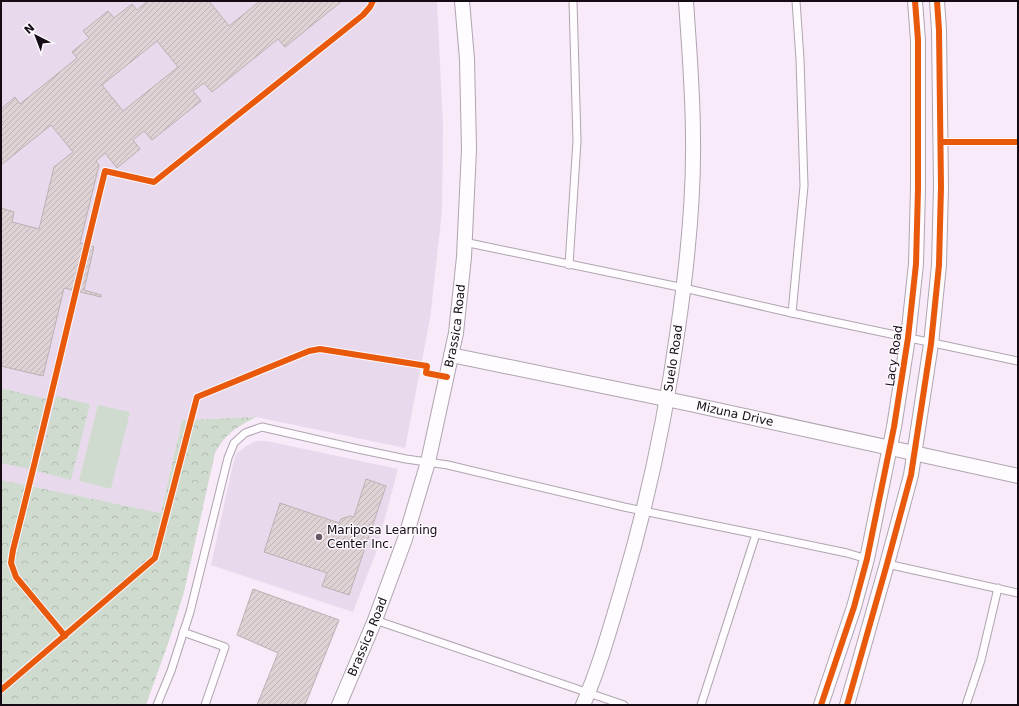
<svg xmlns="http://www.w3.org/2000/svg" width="1019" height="706" font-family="'DejaVu Sans',sans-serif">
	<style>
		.education { fill: #e8daec }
		.park { fill: url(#park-crowns) }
		.pitch { fill: #d0dbcf }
		.building { fill: url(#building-hatch); stroke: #bcb0b3; fill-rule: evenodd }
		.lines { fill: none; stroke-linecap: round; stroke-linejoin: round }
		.service-casing { stroke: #afa5b0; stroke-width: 9 }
		.minor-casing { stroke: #afa5b0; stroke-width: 16 }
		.service { stroke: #fefcfe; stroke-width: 7 }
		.minor { stroke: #fefcfe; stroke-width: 14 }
		.cycleway-casing { stroke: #fef9fe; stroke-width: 8 }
		.cycleway { stroke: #e8590c; stroke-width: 6 }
		.poi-dot { fill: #645964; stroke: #fef9fe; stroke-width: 1.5 }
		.labels { text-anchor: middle; stroke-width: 3; stroke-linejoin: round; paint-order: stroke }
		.street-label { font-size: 12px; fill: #140b14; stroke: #fef9fe }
		.poi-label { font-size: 12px; fill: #140b14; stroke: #fef9fe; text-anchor: start }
	</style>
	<defs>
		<pattern id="park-crowns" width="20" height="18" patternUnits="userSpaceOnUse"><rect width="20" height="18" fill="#d0dbcf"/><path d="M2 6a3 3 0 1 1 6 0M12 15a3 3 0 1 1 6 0" fill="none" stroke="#b2bbb1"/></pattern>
		<pattern id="building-hatch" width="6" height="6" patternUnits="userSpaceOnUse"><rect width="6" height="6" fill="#ded2d5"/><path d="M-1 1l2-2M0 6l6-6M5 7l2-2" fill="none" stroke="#beb3b6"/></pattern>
	</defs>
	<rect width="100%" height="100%" fill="#f8eaf9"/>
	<!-- education -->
	<g class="education">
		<polygon points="1,1 437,1 443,126 442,211 430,319 405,448 256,417 182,420 161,513 1,480"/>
		<polygon points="256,441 267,441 398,469 375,555 353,612 211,565 233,464 236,454 246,446"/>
	</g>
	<!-- park -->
	<g class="park">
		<polygon points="1,388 46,399 29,469 1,463"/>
		<polygon points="56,396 90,404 71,480 37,471"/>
		<path d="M 256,417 C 236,428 227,432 215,453 L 184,592 L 170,638 L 146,705 L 1,705 L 1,480 L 161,513 L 182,420 Z"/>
	</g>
	<!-- pitch -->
	<polygon class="pitch" points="98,405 130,412 111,489 79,481"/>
	<!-- building -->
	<g class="building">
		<path d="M 148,1 L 209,1 L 229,26 L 260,1 L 342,1 L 285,47 L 278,39 L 212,92 L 204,83 L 193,91 L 201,101 L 152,140 L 144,131 L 133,140 L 140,149 L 117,168 L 105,153 L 96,161 L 99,165 L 80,243 L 94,247 L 84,290 L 101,295 L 101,297 L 64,288 L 43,376 L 1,366 L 1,208 L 14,212 L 12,222 L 39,229 L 54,167 L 73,152 L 51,125 L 1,165 L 1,126 L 4,123 L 1,120 L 1,109 L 15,97 L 20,104 L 77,58 L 72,52 L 89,38 L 83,31 L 108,11 L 114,18 L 132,4 L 137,10 ZM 157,41 L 178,67 L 123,111 L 102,85 Z"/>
		<polygon points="366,479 386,486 349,595 322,586 327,573 264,552 280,503 339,523 341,519 350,516 354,517"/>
		<polygon points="253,589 339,620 305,705 257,705 278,653 237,635"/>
	</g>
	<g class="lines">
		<defs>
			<g id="service">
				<polyline points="464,242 684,288 792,313 1018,361"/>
				<polyline points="569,265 577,141 573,1"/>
				<polyline points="792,313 804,186 800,59 796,1"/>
				<polyline points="887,564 1018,593"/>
				<polyline points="375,620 624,705"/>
				<polyline points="183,632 225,647 205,705"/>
				<polyline points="157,705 171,671 190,612 228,458 234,443 245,433 262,427 358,449 406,459 448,465 624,507 756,534 847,553 867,559"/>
				<polyline points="701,705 756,534"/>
				<polyline points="966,705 981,660 998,588"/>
			</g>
			<g id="minor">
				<path id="s1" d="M 451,355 L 690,404 L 1018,476"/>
				<path id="s2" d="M 339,705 L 375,620 L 405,539 L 428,462 L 456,333 L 464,257 L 469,149 L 467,59 L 462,1"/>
				<path id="s3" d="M 583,705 C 600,666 611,625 623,585 C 648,501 666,415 678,328 C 687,266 694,201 693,138 C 693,92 689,47 686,1"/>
				<polyline points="821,705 854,607 867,559 894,427 908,338 916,264 918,189 918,40 915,1"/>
				<polyline points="847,705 887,564 911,475 931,344 939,265 941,187 939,30 937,1"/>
			</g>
		</defs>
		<!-- service casing -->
		<use href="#service" class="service-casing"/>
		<!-- minor casing -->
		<use href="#minor" class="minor-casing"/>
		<!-- service -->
		<use href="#service" class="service"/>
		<!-- minor -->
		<use href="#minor" class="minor"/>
		<defs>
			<g id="cycleway">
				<polyline points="941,142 1018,142"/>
				<path d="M 65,636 L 16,577 L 11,563 L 13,550 C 45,424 74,297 105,171 L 154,182 L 363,15 L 370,7 L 373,1"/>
				<polyline points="1,690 155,558 197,397 309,351 320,349 427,366 426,373 447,377"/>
				<polyline points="821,705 854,607 867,559 894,427 908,338 916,264 918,189 918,40 915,1"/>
				<polyline points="847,705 887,564 911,475 931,344 939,265 941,187 939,30 937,1"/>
			</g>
		</defs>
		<!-- cycleway casing -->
		<use href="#cycleway" class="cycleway-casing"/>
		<!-- cycleway -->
		<use href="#cycleway" class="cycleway"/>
	</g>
	<!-- markers -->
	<circle class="poi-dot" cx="319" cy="537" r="4"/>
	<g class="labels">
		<!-- street labels -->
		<g class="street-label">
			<text dy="4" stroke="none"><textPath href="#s2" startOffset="398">Brassica Road</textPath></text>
			<text transform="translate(894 356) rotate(-82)" y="4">Lacy Road</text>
			<text dy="4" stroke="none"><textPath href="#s3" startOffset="359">Suelo Road</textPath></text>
			<text dy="4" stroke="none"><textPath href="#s1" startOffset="290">Mizuna Drive</textPath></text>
			<text dy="4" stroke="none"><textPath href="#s2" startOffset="74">Brassica Road</textPath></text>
		</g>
		<!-- poi labels -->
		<g class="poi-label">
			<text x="327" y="534">Mariposa Learning<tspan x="327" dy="14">Center Inc.</tspan></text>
		</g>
	</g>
	<!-- border -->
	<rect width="1019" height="706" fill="none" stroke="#140b14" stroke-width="4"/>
	<!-- north arrow -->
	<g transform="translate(36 36) rotate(318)" stroke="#fef9fe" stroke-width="3" paint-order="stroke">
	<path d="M0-3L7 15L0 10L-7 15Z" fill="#140b14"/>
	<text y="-6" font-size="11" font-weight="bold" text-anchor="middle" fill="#140b14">N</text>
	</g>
</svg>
